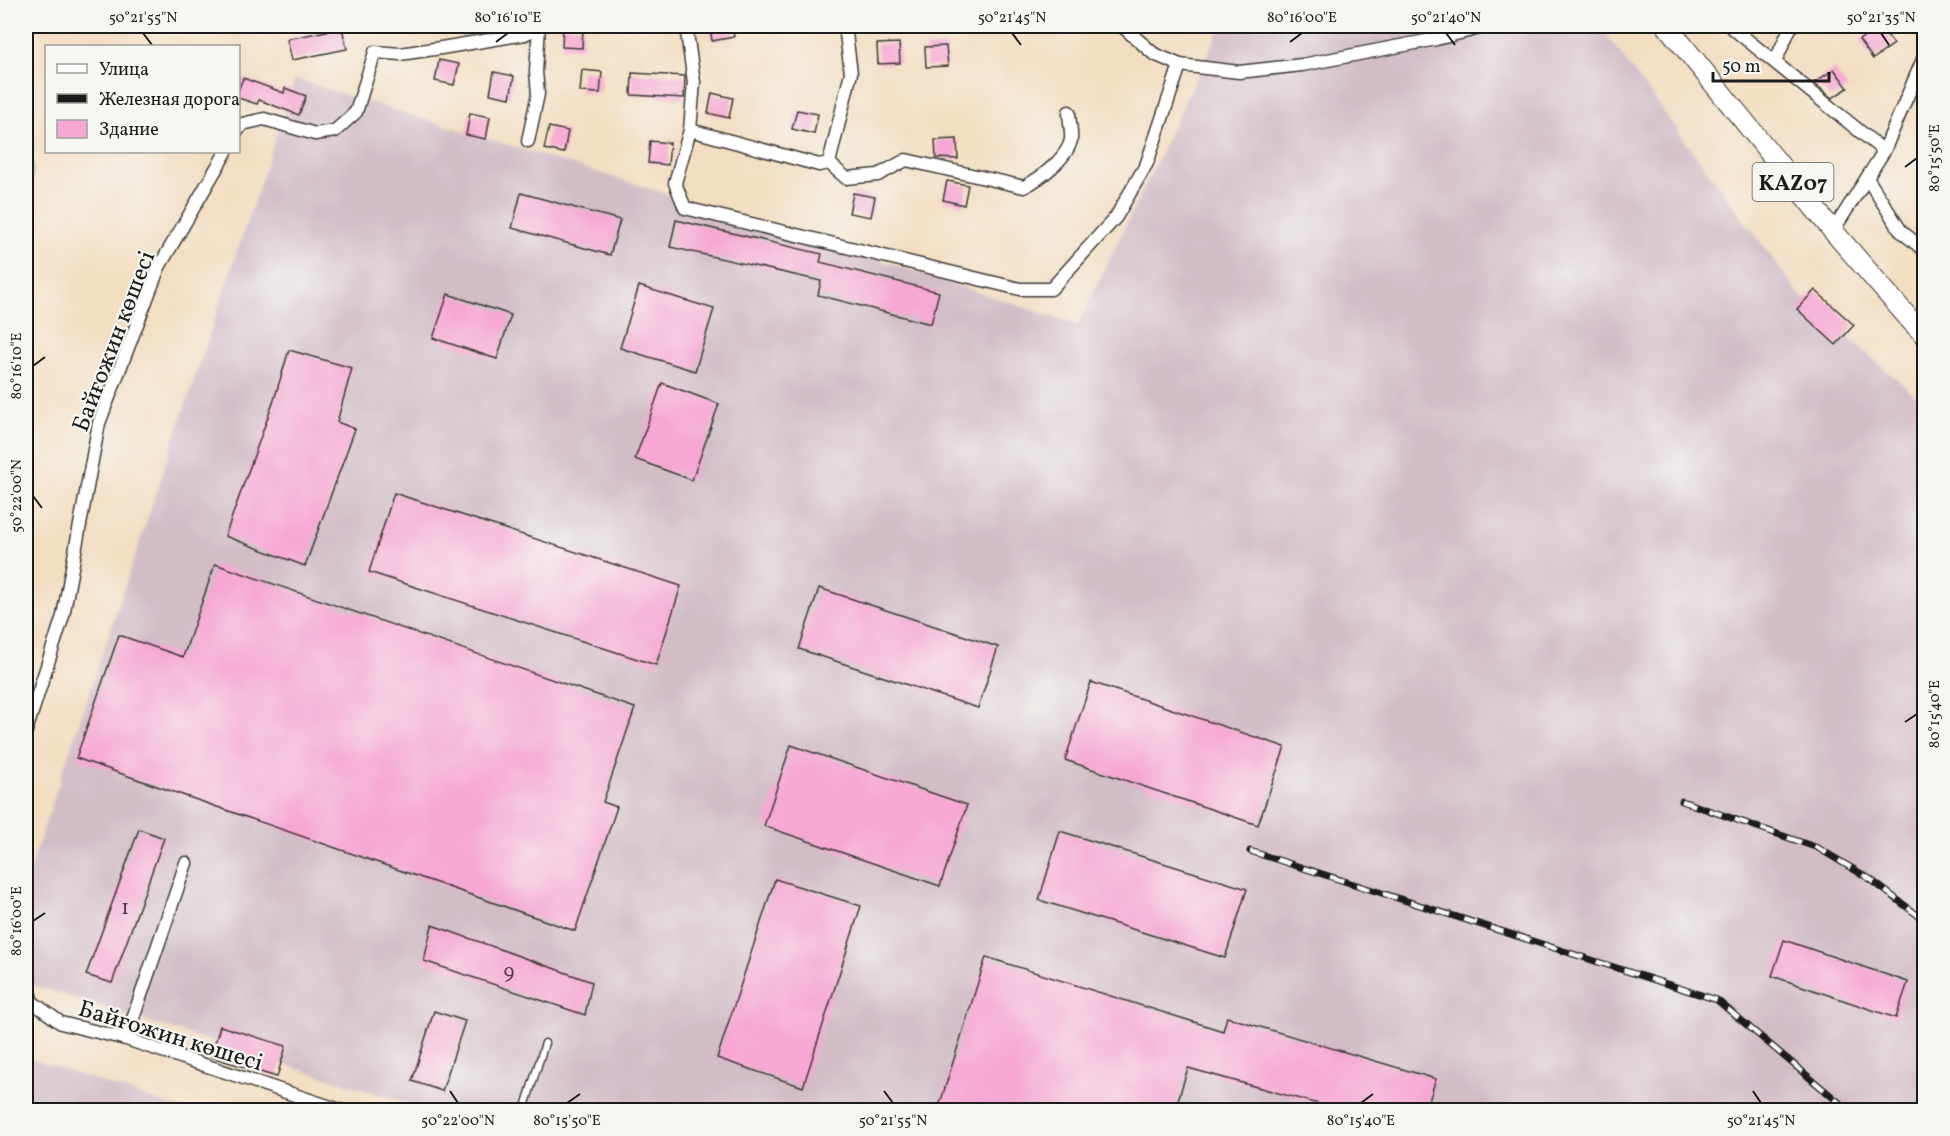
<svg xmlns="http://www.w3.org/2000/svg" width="1950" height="1136" font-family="Vollkorn,serif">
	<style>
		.industrial { fill: #d2bdc7 }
		.water { fill: #5cb6d9; stroke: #3c697a; stroke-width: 1.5 }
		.building { fill: #f6a8d2 }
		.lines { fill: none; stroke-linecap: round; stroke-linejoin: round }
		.service-casing { stroke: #3c3935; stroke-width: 9 }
		.minor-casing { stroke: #3c3935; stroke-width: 15 }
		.trunk-casing { stroke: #3c3935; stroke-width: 22 }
		.service { stroke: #fff; stroke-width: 6 }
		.minor { stroke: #fff; stroke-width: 12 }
		.trunk { stroke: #fff; stroke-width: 20 }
		.rail-casing { stroke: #1c1c1c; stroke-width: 7 }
		.rail { stroke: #f6f6f2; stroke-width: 4.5; stroke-dasharray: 14; stroke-linecap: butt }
		.ticks { fill: none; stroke: #1c1c1c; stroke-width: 2 }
		.labels { text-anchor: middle; stroke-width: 4.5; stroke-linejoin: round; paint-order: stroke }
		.number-label { font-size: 21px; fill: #523f4a }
		.shield { fill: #f6f6f2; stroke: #5d5d5c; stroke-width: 1.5 }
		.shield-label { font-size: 22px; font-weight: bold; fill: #1c1c1c }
		.street-label { font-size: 24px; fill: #1c1c1c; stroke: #f6f6f2 }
		.neatline { fill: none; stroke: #1c1c1c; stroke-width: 2 }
		.ticks-label { font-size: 15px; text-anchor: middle; fill: #1c1c1c }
	</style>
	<rect width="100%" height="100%" fill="#f6f6f2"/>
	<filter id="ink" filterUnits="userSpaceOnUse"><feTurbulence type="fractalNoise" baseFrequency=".0167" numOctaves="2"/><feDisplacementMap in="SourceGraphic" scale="12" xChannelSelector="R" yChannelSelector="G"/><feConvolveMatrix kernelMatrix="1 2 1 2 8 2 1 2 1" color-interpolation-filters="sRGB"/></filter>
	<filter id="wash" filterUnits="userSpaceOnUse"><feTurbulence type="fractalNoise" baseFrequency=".008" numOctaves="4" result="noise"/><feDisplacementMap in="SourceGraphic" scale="24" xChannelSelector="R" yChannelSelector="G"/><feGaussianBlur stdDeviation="1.35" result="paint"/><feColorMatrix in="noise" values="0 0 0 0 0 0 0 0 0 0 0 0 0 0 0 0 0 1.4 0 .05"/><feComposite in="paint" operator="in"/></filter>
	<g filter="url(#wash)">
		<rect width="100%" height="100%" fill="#f3dec1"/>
		<!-- industrial -->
		<g class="industrial">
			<polygon points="1221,26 1600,26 1799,294 1924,403 1924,1110 429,1110 26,983 26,881 295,79 868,256 1078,325"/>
			<polygon points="26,1057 185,1110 26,1110"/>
		</g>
		<!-- water -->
		<polygon class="water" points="26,111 33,126 27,387 26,393"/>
		<g id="blocks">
			<!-- building -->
			<g class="building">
				<polygon points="563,26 583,27 582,48 562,47"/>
				<polygon points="710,26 732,26 734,37 712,41"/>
				<polygon points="1880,26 1894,44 1873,59 1859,40"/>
				<polygon points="342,28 347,49 292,60 287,39"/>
				<polygon points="899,43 900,63 878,64 877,44"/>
				<polygon points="946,46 948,66 926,67 925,47"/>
				<polygon points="439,60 459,64 454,85 435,81"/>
				<polygon points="1834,69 1848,88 1832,98 1814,83"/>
				<polygon points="582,70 602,72 600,93 580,92"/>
				<polygon points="494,72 514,76 510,98 490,94"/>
				<polygon points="632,73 685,76 684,98 631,95"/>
				<polygon points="243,78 284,93 285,88 306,96 299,115 259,100 257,104 238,98 238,91"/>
				<polygon points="712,93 733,98 729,118 708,113"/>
				<polygon points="797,110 818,114 814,134 792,129"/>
				<polygon points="470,113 490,117 486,139 466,135"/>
				<polygon points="549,127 568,131 564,153 544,149"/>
				<polygon points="957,139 958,159 936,158 935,140"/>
				<polygon points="650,141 670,143 668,165 648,163"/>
				<polygon points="947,181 968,185 964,205 943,200"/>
				<polygon points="521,193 620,220 610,255 512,228"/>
				<polygon points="853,193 875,197 871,217 849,213"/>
				<polygon points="676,220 822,254 820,262 939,292 931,324 818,295 821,281 670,247"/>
				<polygon points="639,286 714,309 695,371 620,348"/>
				<polygon points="1815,290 1854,325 1836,345 1797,309"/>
				<polygon points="448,294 511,315 497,359 433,338"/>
				<polygon points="289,350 352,368 337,422 355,429 305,566 225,536 274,400"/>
				<polygon points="662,383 719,404 692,480 635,459"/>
				<polygon points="394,493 681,586 656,665 369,572"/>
				<polygon points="215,564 635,708 603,802 617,807 575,931 76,758 119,635 183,657"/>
				<polygon points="819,588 998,647 978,708 799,649"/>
				<polygon points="1091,682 1285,747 1258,825 1065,760"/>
				<polygon points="791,745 967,805 940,886 764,826"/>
				<polygon points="139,829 164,838 112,983 86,975"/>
				<polygon points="1060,831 1247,889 1225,958 1039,900"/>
				<polygon points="775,879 861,906 803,1087 717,1058"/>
				<polygon points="432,925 592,982 585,1015 424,961"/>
				<polygon points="1784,940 1908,982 1896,1018 1772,976"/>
				<polygon points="986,957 1223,1031 1227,1017 1436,1079 1426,1110 1340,1110 1188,1068 1175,1110 938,1110"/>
				<polygon points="434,1011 465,1021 442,1091 412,1081"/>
				<polygon points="220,1026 286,1046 277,1077 211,1057"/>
			</g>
		</g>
	</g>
	<g filter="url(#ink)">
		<use href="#blocks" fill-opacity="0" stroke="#3c3935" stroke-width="1.5"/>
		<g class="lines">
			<defs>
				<polyline id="service" points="524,1110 545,1043"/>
				<g id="minor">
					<polyline points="686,26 694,82 690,130 675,183 685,208 1020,289 1051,289 1116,217 1147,163 1180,65"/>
					<path d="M 845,26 L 851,73 L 829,163 L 846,178 L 878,175 L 906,160 L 1024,187 C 1039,179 1067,159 1071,140 C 1072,132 1069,120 1069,112"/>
					<polyline points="1122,26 1154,54 1180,65 1239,72 1302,65 1436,39 1488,26"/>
					<polyline points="1730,26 1884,151"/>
					<polyline points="1775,62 1791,26"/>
					<polyline points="238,130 242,124 264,119 315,134 335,131 356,112 375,52 400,54 441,48 525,34 541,26"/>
					<polyline points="690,130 819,165 829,163"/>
					<polyline points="528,141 538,94 536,71 539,27"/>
					<polyline points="1867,178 1901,231 1924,250"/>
					<polyline points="1833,231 1884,151 1924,57"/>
					<polyline points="26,731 63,616 99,423 159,267 226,152"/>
					<polyline points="26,963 31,1001 61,1023 126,1039 340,1110"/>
					<polyline points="126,1039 186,863"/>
				</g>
				<polyline id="trunk" points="1667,26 1833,231 1913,323 1924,334"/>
			</defs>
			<!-- service casing -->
			<use href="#service" class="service-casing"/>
			<!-- minor casing -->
			<use href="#minor" class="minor-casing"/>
			<!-- trunk casing -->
			<use href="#trunk" class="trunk-casing"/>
			<!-- service -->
			<use href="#service" class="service"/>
			<!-- minor -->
			<use href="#minor" class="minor"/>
			<!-- trunk -->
			<use href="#trunk" class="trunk"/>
			<defs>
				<g id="rail">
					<polyline points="1682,801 1818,848 1870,879 1924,920"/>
					<polyline points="1250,851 1717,1000 1848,1110"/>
				</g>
			</defs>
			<!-- rail casing -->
			<use href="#rail" class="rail-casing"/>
			<!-- rail -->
			<use href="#rail" class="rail"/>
		</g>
	</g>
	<!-- ticks -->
	<path class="ticks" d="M 143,33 L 152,45M 1012,33 L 1021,45M 1446,33 L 1455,45M 1881,33 L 1889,45M 496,42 L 508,33M 1290,42 L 1302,33M 1905,167 L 1917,158M 33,366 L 45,357M 33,496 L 42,508M 1905,722 L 1917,714M 33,921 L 45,913M 450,1091 L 458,1103M 884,1091 L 893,1103M 1753,1091 L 1761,1103M 567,1103 L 580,1094M 1361,1103 L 1373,1094"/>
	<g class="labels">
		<!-- number labels -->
		<g class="number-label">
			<text x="125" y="914">1</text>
			<text x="509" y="978">9</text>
		</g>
		<!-- shield labels -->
		<rect class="shield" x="1752.5" y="163" width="81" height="38" rx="4.5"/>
		<g class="shield-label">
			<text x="1793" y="190">KAZ07</text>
		</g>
		<!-- street labels -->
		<g class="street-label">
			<text transform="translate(113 341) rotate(-69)" y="8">Байғожин көшесі</text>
			<text transform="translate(171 1035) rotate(17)" y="8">Байғожин көшесі</text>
		</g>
	</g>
	<!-- margin -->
	<rect width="1950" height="1136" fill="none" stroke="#f6f6f2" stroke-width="66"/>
	<!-- legend -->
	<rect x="45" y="45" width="195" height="108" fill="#f6f6f2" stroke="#9f9f9c" stroke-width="1.5"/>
	<rect x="57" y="64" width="30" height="9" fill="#ffffff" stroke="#9f9f9c" stroke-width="1.5"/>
	<text x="99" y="75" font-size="18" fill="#1c1c1c">Улица</text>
	<rect x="57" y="94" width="30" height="9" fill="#1c1c1c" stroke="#9f9f9c" stroke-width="1.5"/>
	<text x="99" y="105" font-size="18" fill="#1c1c1c">Железная дорога</text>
	<rect x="57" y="120" width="30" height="18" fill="#f6a8d2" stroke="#9f9f9c" stroke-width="1.5"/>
	<text x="99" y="135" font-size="18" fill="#1c1c1c">Здание</text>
	<!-- scale -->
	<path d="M1713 72v9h116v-9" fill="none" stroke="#1c1c1c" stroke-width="3"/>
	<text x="1722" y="72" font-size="18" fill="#1c1c1c" stroke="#f6f6f2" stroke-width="4.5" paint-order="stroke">50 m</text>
	<rect x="33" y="33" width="1884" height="1070" class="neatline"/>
	<g class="ticks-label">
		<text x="143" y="22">50°21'55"N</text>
		<text x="508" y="22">80°16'10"E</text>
		<text x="1012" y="22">50°21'45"N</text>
		<text x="1302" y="22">80°16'00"E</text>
		<text x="1446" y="22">50°21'40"N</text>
		<text x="1881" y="22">50°21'35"N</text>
		<text transform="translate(1934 158) rotate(-90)" y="5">80°15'50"E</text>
		<text transform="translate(16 366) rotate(-90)" y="5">80°16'10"E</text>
		<text transform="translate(16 496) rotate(-90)" y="5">50°22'00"N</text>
		<text transform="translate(1934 714) rotate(-90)" y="5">80°15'40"E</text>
		<text transform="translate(16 921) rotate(-90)" y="5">80°16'00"E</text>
		<text x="458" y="1125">50°22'00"N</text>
		<text x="567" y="1125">80°15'50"E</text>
		<text x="893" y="1125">50°21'55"N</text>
		<text x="1361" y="1125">80°15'40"E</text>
		<text x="1761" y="1125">50°21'45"N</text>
	</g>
</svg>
